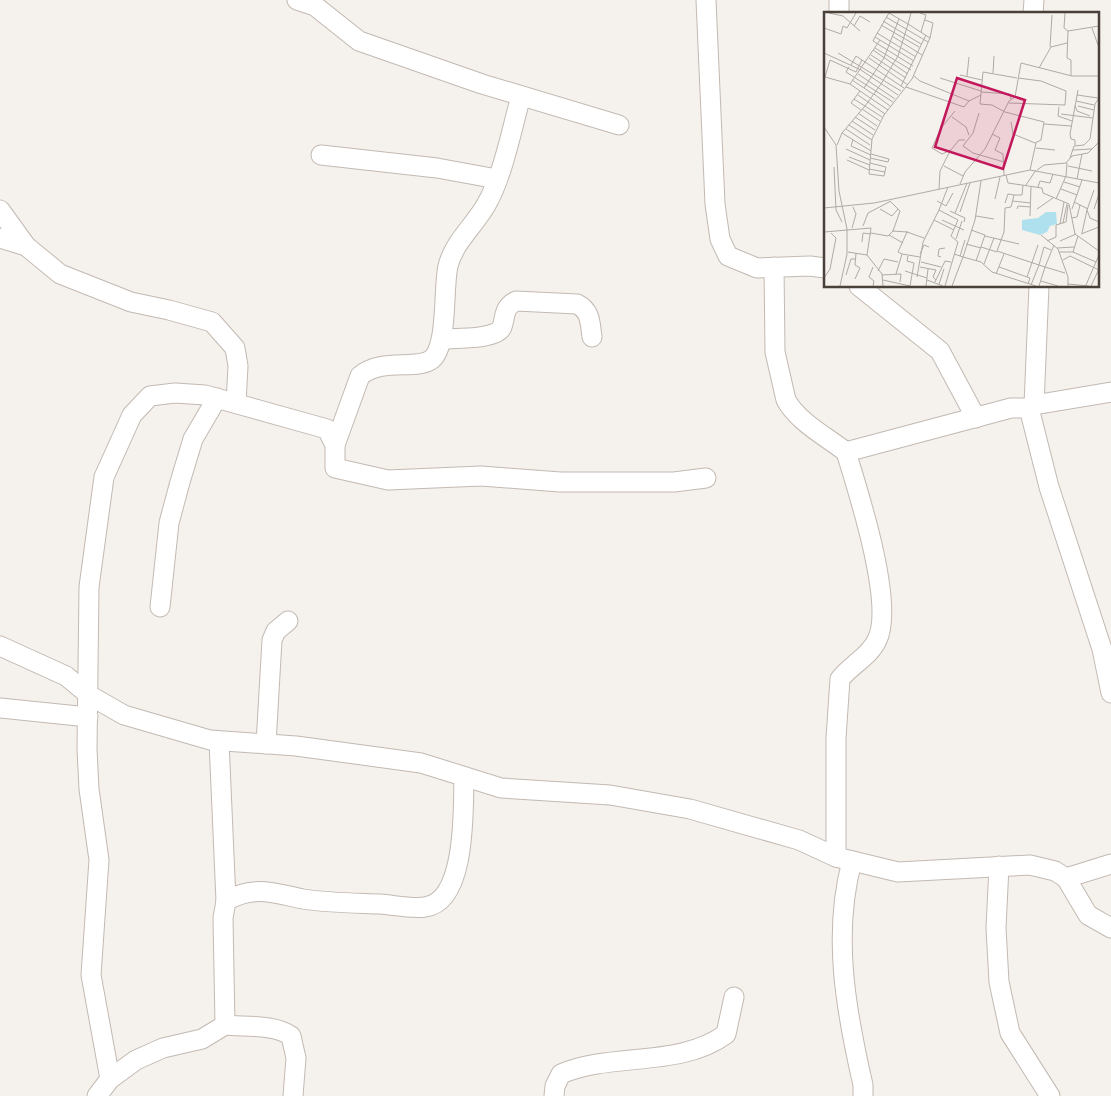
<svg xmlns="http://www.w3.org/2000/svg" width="1111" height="1096" font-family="'Archivo Narrow',sans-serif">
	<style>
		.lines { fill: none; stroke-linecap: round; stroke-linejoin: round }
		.minor-casing { stroke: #c3b9b2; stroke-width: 21 }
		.minor { stroke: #fff; stroke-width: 19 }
		.inset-road { fill: none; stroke: #b0aaa5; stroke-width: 1 }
		.view { fill: #c2185b; fill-opacity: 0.15; stroke: #c2185b; stroke-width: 2.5 }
		.inset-edge { fill: none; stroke: #49403a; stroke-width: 2.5 }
	</style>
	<rect width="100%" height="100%" fill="#f5f1ec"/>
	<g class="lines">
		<defs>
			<g id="minor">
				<polyline points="297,0 315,6 359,41 482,84 619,125"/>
				<polyline points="706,0 715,204 720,239 728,256 757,268 810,266 825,268"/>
				<polyline points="839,0 839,14"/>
				<polyline points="1033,14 1034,0"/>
				<polyline points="321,155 437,168 497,179"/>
				<polyline points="0,210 26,246"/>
				<polyline points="0,238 26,246 60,274 131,302 169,310 212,322 235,348 238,366 236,403"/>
				<path d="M 774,267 L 775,352 L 786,400 C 798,422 827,437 846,452"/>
				<polyline points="859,286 940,351 976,418"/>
				<path d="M 442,339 C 454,338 497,340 502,327 C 506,315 503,308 516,301 L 577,304 C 591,311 590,323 592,337"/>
				<polyline points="1034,405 1039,286"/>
				<polyline points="1029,408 1049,487 1102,649 1111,693"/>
				<path d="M 335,445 L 360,376 C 382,357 417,371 432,359 C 448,345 443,288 448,266 C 454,242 474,226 486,205 C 503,176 512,128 521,96"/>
				<polyline points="160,607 169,523 180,482 193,439 217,398"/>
				<polyline points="0,646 66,676 89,695 124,715 210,740 296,746 421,763 501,788 610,795 690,809 799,840 836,857 898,872 1030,865 1055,871 1066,878 1088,915 1111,928"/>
				<polyline points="0,708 88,717"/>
				<polyline points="219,741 226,901"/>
				<polyline points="266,744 272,640 276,631 288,621"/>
				<path d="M 836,857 L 836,738 L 840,679 C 851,665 870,656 877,640 C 895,605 858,491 846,452 L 1011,408 L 1029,408 L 1034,405 L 1111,392"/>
				<path d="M 852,861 C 832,935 846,1011 863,1085 L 863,1096"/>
				<polyline points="999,866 996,928 999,982 1010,1033 1050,1096"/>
				<polyline points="1066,878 1111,864"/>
				<path d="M 225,1025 C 245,1027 275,1024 291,1036 L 296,1058 L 293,1096"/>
				<polyline points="110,1079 91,975 99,860 89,789 87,749 89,587 104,477 132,415 150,396 175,393 205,395 327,429 335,445 335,468 388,480 481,476 560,482 674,482 706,478"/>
				<path d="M 97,1096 L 110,1079 L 136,1060 L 163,1048 L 202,1039 L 225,1025 L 223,918 L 226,901 C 253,885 274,893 303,899 C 328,903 355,903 380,904 C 394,905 411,909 425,907 C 467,902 463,807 464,777"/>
				<path d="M 554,1096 L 555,1086 L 561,1074 C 612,1052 680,1068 726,1034 L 734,997"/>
			</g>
		</defs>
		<!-- minor casing -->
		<use href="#minor" class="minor-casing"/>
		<!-- minor -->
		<use href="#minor" class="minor"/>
	</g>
	<!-- overview -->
	<g transform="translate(824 12)">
		<rect width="275" height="275" fill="#f5f1ec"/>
		<path d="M 222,200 L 232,200 L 233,212 L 226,214 L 223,220 L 216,223 L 198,218 L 198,208 L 214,206 Z" fill="#aee1ed"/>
		<path class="inset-road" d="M 5,1 L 19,4 L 36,19M 96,1 L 102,3 L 97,20M 241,1 L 240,16 L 244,19 L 275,14M 62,5 L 104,30M 101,8 L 109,11 L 106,26M 59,9 L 97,32M 57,13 L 95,35M 30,14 L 36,4 L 46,10M 0,16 L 17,22 L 19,14 L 23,16 L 32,1M 268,16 L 274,33M 244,19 L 243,46 L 247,48 L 247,64M 53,21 L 92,45M 68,24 L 98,43M 51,25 L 49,29 L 89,54M 56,28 L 90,49M 226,35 L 228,3M 51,36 L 87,58M 49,38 L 84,62M 0,41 L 37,58 L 74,83M 14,41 L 77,79M 47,43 L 82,66M 45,46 L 84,73M 27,53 L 32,44 L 80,76M 25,55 L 22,60 L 69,90M 215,56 L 227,35 L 243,31M 169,61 L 170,44M 34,62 L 71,87M 136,63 L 158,68M 90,64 L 96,69 L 145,89M 143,64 L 145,45M 116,66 L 157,79M 28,68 L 49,82M 26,72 L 1,65 L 6,48 L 32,60 L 38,48M 77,74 L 102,23M 82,75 L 140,95 L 145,89 L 157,83M 40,76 L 60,46 L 75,7M 36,79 L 64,98M 157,80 L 186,82 L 187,87M 50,82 L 66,94M 34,83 L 61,102M 253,83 L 274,86M 30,87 L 58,105M 252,89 L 270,93M 185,91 L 241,93 L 242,79 L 217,69 L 194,66M 251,93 L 253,99 L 266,104M 254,94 L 270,98M 235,95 L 234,104 L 248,109M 38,97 L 56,109M 181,100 L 220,110 L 217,128 L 211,131 L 189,122 L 187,110M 181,100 L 168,93 L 156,92 L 159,60 L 193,66M 34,101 L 53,114M 155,101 L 149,121 L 139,134 L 149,141 L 180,150M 237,102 L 269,106M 31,105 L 51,118M 128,105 L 142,115 L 145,123M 28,109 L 49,123M 220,112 L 247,114M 25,113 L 48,128M 0,115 L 12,133 L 15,179 L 23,217 L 23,242 L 16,274M 22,117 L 46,133M 18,121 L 47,139M 168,122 L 176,126 L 171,138 L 179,142 L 180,163M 29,128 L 27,134 L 47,143M 13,133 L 18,121 L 24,114 L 41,94 L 44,90 L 57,72 L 74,44 L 84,12 L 65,1 L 51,25 L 56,28 L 26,72 L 36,79 L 27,91 L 37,98M 251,133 L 251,128 L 247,127 L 246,122 L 254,78M 212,136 L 231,138M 22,137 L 46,148M 127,138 L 118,142 L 108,136 L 117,116 L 131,99M 249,138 L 268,137M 25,145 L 46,153M 46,146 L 64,150 L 65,147 L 47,142M 246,146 L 250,134 L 260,133 L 266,127 L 271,92 L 275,86M 23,148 L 45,158M 46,151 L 62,155 L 60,164 L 45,162 L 48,127 L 60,103 L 88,67 L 106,26 L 84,12 L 87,1M 120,154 L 139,164M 244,154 L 268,159M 10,155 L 12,198 L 18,210M 45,157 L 61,160M 206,158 L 212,131M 213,158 L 220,153 L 242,151 L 248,144 L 264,141 L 275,130M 182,163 L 184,171 L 218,176 L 219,181 L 245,192 L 251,222 L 275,239M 253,167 L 258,142M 157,169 L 151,208 L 139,245 L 157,250 L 168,260 L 212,274M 240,170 L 256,175M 136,172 L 141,160 L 161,137 L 185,89 L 191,85 L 197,51 L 248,64 L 275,64M 199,173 L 198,183 L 190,183 L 187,195 L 181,196 L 180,220 L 173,239 L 221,255 L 215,274M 202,173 L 212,158M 214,175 L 216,169 L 226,171 L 229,162M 115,177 L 116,159 L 126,139 L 135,128 L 141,128M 237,177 L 253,183M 270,178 L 263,198 L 266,206 L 275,210M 171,187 L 176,165M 232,187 L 242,164 L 243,151M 113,189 L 122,194 L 129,181M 188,189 L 207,191M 250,190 L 264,197M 181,191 L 184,182 L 190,183M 0,196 L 50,191 L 206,158 L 275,171M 56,197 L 68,204 L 74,197M 193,197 L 194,194 L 207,195M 213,197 L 229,186M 248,197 L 258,168M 270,197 L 275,182M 115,198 L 124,175M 126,199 L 141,206 L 140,210M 136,200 L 146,171M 131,201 L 143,171M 152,204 L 170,207M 206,204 L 207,175M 248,206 L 253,205 L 256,193M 110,208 L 130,218M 118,208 L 140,218M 239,211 L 243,192M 236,212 L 240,190M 39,214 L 44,201 L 67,189M 28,216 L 32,202 L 29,195M 147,218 L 161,223 L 152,249M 68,219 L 84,220M 0,220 L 47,216 L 43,243 L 58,262 L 59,274M 47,221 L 64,224 L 69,219 L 76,199 L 66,189M 258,221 L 263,198M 257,222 L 275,215M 65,223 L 79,231M 217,223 L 234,237 L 244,265 L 244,274M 161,224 L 195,232M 132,227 L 138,209M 223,229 L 232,225 L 232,213 L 242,210 L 244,193M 236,229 L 252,222M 38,230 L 39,221 L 47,222M 142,232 L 157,236M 157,235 L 173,240M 233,236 L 250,235M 24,240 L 43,243M 235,240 L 249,240 L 272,250M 249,240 L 254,224M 78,242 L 96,245M 96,242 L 100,233 L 105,235M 84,244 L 83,249 L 90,251 L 86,274M 136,244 L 141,228M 117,245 L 114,244 L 115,237 L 121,236M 239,248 L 246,244 L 275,258M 97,250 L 117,255M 160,252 L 170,226M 215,253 L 220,235 L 227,238M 96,255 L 112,258 L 109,265 L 112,268M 175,255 L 206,266 L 204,272M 221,255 L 230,233M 221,255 L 241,261M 54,259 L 60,247 L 74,250M 81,259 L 103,266M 72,262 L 78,242 L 74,240 L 83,220 L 100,226M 172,262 L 180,242M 22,263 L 27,247 L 31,247M 58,263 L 77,262 L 76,270M 93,265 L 99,230 L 115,198 L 134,208 L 127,224 L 134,230 L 121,274M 203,265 L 214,233M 0,266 L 6,257 L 12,226 L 7,221M 31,267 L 36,256 L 31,253 L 32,241M 59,268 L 86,274M 103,268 L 119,274M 217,269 L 234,274M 111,270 L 121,249 L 127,250M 115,272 L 120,257M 244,272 L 265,274M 207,273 L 215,253M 262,273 L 275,243M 49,274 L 50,269 L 45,265 L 49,255M 102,274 L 104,257M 128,274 L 139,245 L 130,242M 267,274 L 275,257"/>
		<path class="view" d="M 133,66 L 201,88 L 179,157 L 111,135 Z"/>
		<rect width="275" height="275" class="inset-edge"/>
	</g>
</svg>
